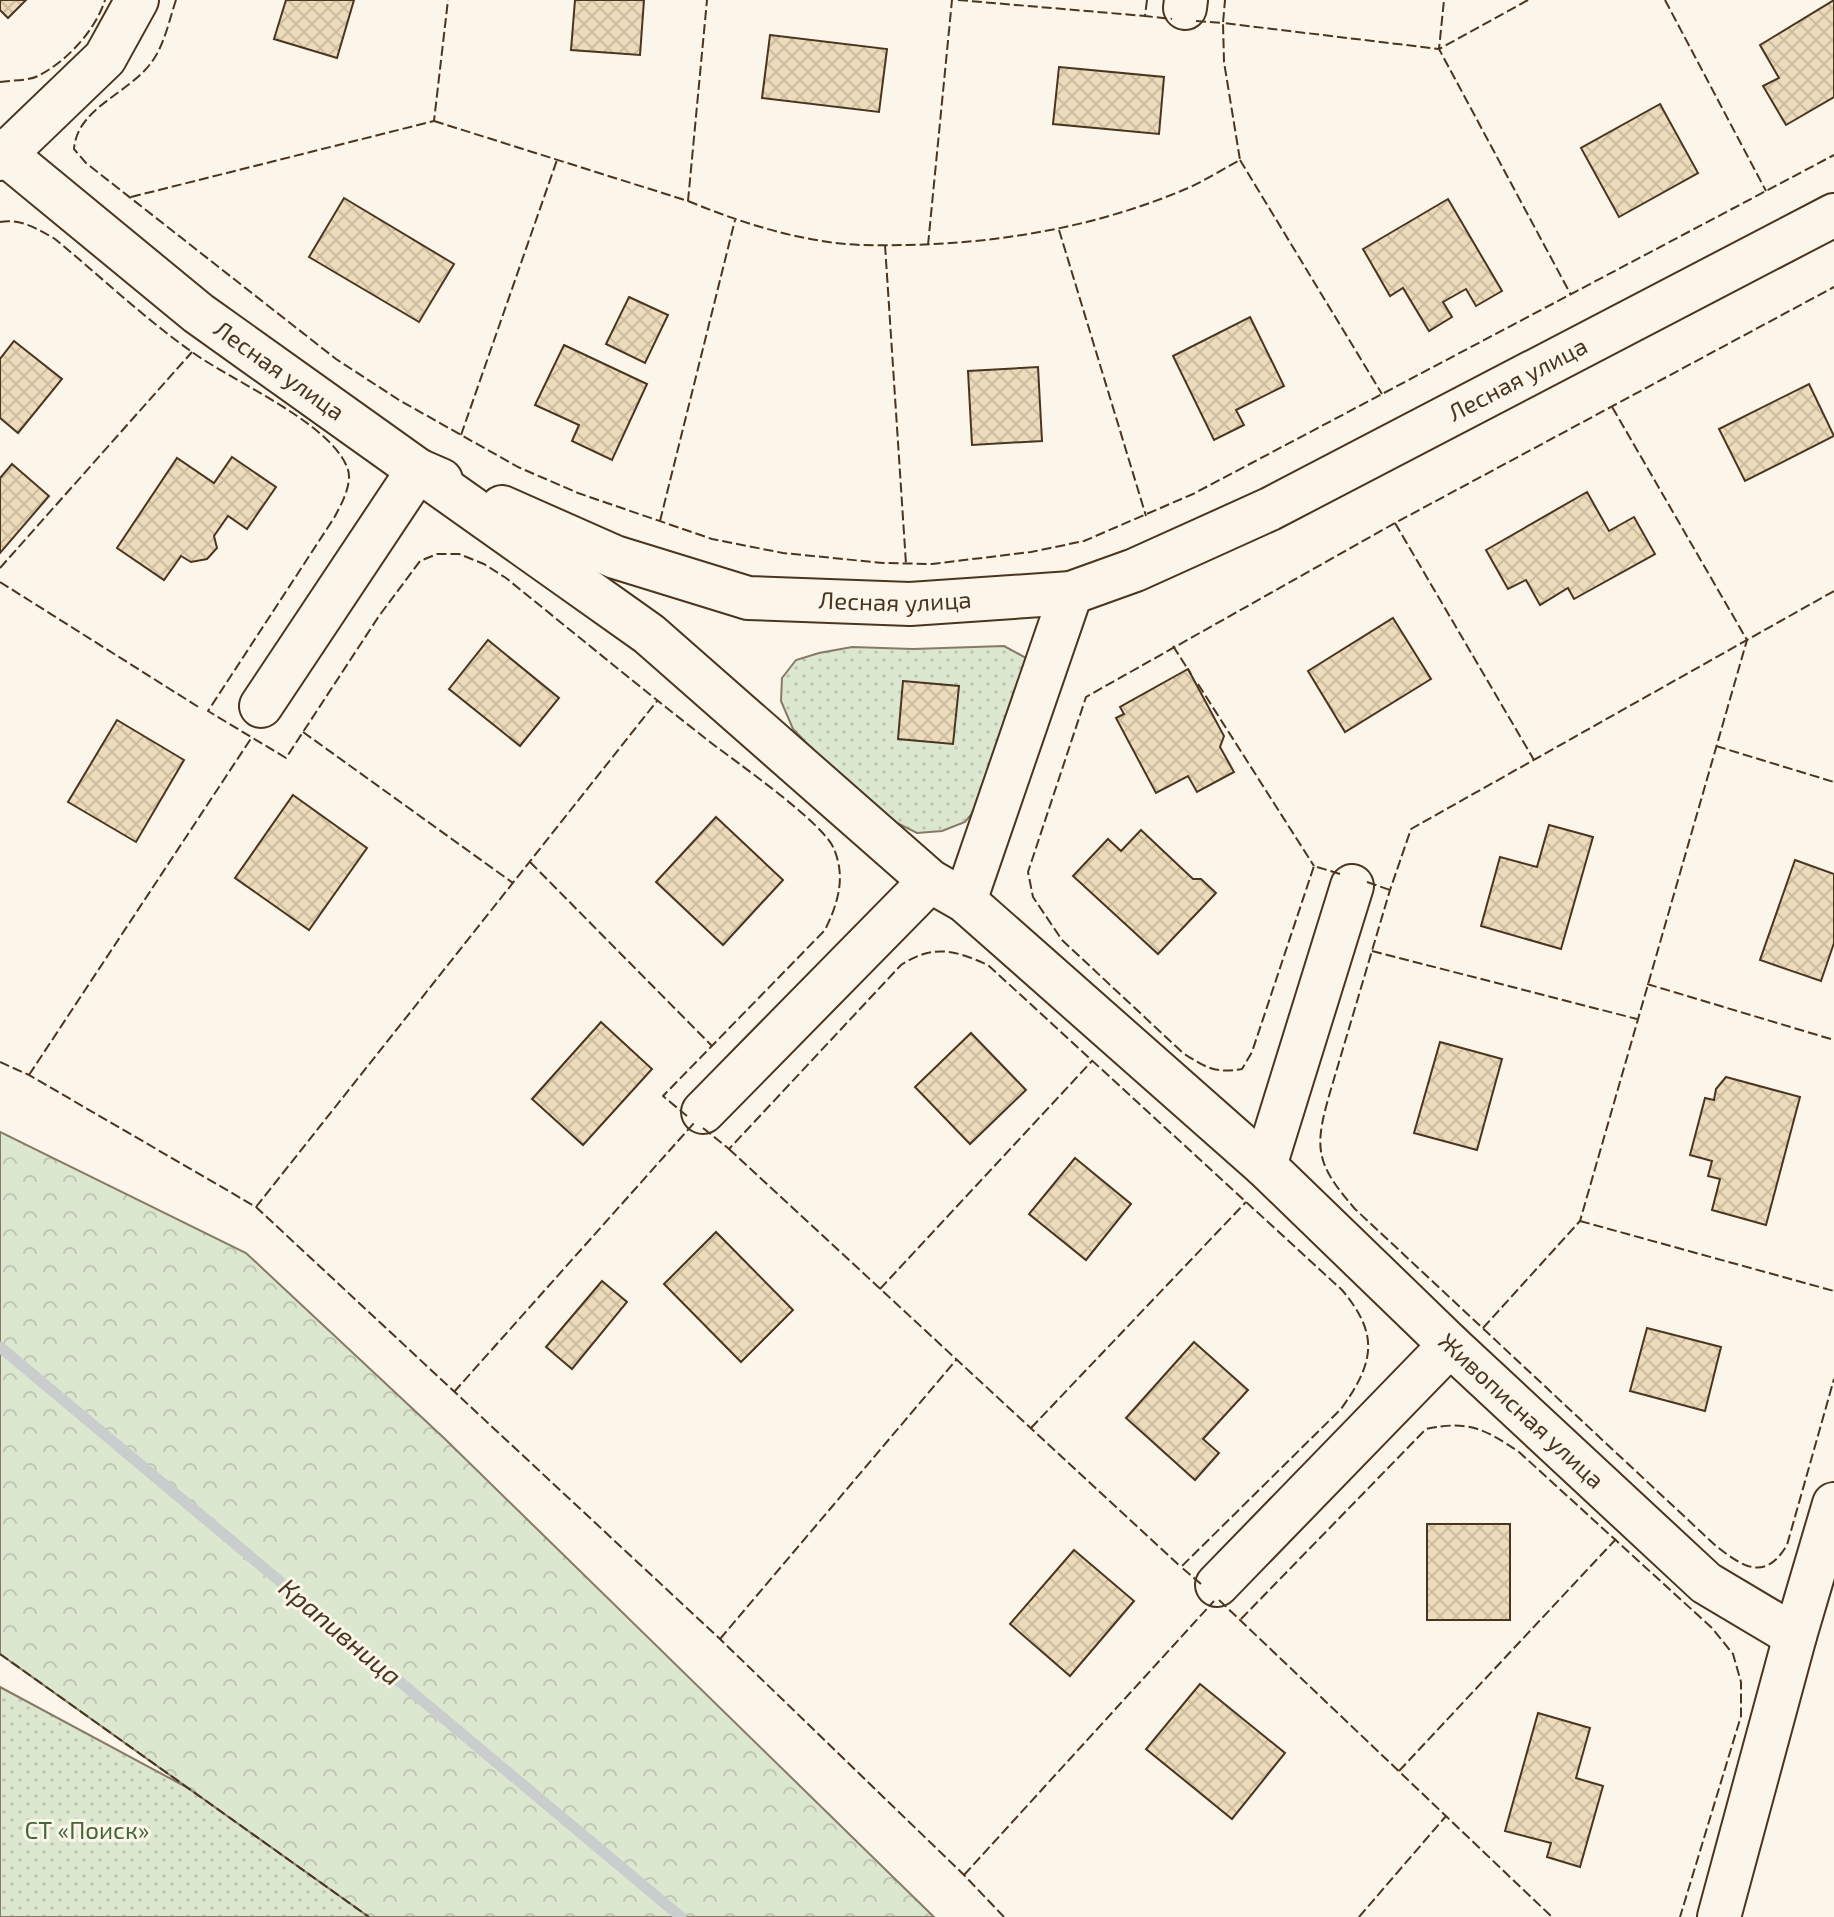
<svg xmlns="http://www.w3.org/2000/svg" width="1834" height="1917" font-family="'Exo 2',sans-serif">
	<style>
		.grass { fill: url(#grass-dots); stroke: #887966; stroke-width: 2 }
		.forest { fill: url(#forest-crowns); stroke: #887966; stroke-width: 2 }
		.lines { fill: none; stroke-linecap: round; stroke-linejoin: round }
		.stream { stroke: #c9cecd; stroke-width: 11 }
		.building { fill: url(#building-cross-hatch); stroke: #4a3520; stroke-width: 2 }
		.minor-casing { stroke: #4a3520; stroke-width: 46 }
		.minor { stroke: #fbf6e9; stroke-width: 42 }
		.fence { stroke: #4a3520; stroke-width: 2; stroke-dasharray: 10 4; stroke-linecap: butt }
		.labels { text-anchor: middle; stroke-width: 6; stroke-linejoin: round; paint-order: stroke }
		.street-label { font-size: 24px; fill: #4a3520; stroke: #fbf6e9 }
		.park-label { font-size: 24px; fill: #436837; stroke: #fbf6e9 }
		.water-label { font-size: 26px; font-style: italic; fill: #4a3520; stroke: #fbf6e9 }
	</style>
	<defs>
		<pattern id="grass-dots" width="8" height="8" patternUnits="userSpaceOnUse" patternTransform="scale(2)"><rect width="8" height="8" fill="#dce7d0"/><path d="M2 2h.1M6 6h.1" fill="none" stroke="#bec7b2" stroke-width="1.8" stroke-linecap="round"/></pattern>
		<pattern id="forest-crowns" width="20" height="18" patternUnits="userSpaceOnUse" patternTransform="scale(2)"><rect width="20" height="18" fill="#dce7d0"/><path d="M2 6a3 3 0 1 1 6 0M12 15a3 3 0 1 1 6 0" fill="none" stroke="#bec7b2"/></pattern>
		<pattern id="building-cross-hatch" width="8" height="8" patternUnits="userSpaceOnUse" patternTransform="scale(2)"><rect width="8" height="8" fill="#ecdcbc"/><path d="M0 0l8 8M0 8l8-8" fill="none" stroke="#ccbda1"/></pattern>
	</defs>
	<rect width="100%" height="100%" fill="#fbf6e9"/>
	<!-- grass -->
	<g class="grass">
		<polygon points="1004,646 1028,659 985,798 965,822 942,831 917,833 871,810 793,729 781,701 782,678 796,660 819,653 852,647 913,649"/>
		<polygon points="0,1687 322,1860 389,1917 0,1917"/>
	</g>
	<!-- forest -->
	<polygon class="forest" points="0,1132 246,1253 445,1439 934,1917 369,1917 0,1654"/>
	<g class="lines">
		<!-- stream -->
		<polyline class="stream" points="0,1347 681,1917"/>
	</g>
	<!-- building -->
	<g class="building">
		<polygon points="0,0 26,0 8,18 0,10"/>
		<polygon points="286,0 354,0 337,58 274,39"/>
		<polygon points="575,0 644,0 640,55 571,50"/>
		<polygon points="1834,0 1834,97 1786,125 1763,86 1779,78 1760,45"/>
		<polygon points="770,35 887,49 879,112 762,98"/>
		<polygon points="1059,67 1164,77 1159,134 1053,124"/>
		<polygon points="1660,104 1698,173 1619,217 1581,148"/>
		<polygon points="344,198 454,264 419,322 309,257"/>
		<polygon points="1448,199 1502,291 1476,306 1466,289 1443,302 1452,317 1429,331 1403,288 1390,296 1363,249"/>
		<polygon points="629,297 668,315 645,363 606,344"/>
		<polygon points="1250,317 1284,386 1236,410 1244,425 1214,440 1173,356"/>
		<polygon points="14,341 62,379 18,433 0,418 0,359"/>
		<polygon points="564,345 647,384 612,460 572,441 579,425 535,405"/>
		<polygon points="1038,367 1042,441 972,445 968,371"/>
		<polygon points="1809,384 1834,436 1745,481 1719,429"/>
		<polygon points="232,457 276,487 247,529 228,516 214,536 217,548 207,559 191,562 181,556 164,580 117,548 177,458 214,483"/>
		<polygon points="12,464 49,496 0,553 0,478"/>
		<polygon points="1587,492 1609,531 1634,517 1655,554 1574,599 1568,588 1540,605 1526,580 1508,589 1486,550"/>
		<polygon points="1393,618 1431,679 1345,732 1308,671"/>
		<polygon points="488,640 559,698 520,746 449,689"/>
		<polygon points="1188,669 1224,736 1220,747 1234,772 1197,792 1188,776 1156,793 1116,718 1124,714 1120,707"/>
		<polygon points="903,681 959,686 953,744 898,739"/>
		<polygon points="117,720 184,760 136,842 68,802"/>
		<polygon points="293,795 367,848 309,930 235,878"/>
		<polygon points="716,817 783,880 723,945 656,882"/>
		<polygon points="1549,825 1593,837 1561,949 1481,926 1500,857 1537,867"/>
		<polygon points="1141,830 1193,879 1201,879 1216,893 1158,954 1073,876 1108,839 1121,851"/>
		<polygon points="1795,860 1834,874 1834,943 1821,981 1760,960"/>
		<polygon points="601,1022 652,1069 583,1145 532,1099"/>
		<polygon points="971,1033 1026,1090 970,1144 915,1087"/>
		<polygon points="1440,1042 1502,1059 1477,1150 1414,1133"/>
		<polygon points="1726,1077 1800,1097 1766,1225 1712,1210 1720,1179 1708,1176 1712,1161 1690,1155 1705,1098 1714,1100 1716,1089"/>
		<polygon points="1075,1158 1131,1204 1086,1260 1029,1214"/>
		<polygon points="716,1232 793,1310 741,1362 664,1284"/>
		<polygon points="602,1281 627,1302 572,1369 546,1347"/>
		<polygon points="1647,1328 1721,1347 1705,1411 1630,1391"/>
		<polygon points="1194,1342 1248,1390 1203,1439 1219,1453 1195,1480 1126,1418"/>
		<rect x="1427" y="1524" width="83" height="96"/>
		<polygon points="1074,1550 1134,1601 1070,1676 1010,1624"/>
		<polygon points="1200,1684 1285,1753 1232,1819 1146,1749"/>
		<polygon points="1538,1713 1590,1728 1576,1778 1603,1786 1580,1867 1547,1857 1551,1843 1505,1831"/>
	</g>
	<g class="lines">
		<defs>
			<g id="minor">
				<polyline points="1185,8 1186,0"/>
				<path id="s1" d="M 0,150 L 198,313 L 418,470 L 441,480"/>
				<polyline points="0,159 105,58 137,0"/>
				<path id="s2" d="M 502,507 L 615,557 L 748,598 L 910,604 L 1071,593 L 1135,570 L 1270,509 L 1834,215"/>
				<path id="s3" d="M 261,706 L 418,470 L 649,634 L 930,881 L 965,901 L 1265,1166 L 1450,1345 L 1706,1583 L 1795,1636"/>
				<polyline points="965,901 1071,593"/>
				<polyline points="703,1112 930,881"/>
				<polyline points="1265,1166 1352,886"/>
				<polyline points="1217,1585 1450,1345"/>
				<polyline points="1719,1917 1795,1636 1834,1504"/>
			</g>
		</defs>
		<!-- minor casing -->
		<use href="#minor" class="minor-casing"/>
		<!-- minor -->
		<use href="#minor" class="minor"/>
		<!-- fence -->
		<g class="fence">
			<path d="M 176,0 C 169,21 164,46 151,63 C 128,94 77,108 74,149 L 86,163 L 336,359 L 399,400 L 518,467 L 578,493 L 712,539 L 783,553 L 883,563 L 932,564 L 1031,552 L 1084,541 L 1193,494 L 1834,155"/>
			<polyline points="958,0 1145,16"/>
			<polyline points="1147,0 1145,16 1172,19"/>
			<polyline points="1528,0 1439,49 1571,295"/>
			<polyline points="1665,0 1766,191"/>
			<polyline points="1196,21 1223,23 1225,0"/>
			<path d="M 0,82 C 12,80 28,81 38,76 C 67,61 95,31 105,0"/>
			<polyline points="434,121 688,201 707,0"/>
			<polyline points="1240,160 1382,394"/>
			<polyline points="131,197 434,121 448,0"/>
			<path d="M 688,201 C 739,222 792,239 846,244 C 866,246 887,245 907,245 C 1001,243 1094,227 1181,191 C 1201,183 1221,170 1240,160 L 1224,62 L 1223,23 L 1439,49 L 1444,0"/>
			<path d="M 0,222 C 20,218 38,229 55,239 C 100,276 144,318 192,352 C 232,381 329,422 347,467 C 354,482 341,505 334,518 L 208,711 L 286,758 L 379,616 L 420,561 L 437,554 L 459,554 L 484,564 L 506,578 C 574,633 641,688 710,742 C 736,762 824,823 834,849 C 846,878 838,903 825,930 L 663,1096 L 687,1116"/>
			<polyline points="1059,230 1146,516"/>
			<polyline points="885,245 906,564"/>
			<polyline points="928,245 952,0"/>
			<polyline points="461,435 557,160"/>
			<polyline points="660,521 735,220"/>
			<polyline points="1395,523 1534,760"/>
			<polyline points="0,568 192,352"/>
			<polyline points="0,582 200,708"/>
			<path d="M 1834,591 L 1411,829 L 1390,890 L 1331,1089 C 1314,1147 1314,1162 1355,1209 L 1716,1546 C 1743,1567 1765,1582 1787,1545 L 1834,1379"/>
			<polyline points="1173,646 1191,674"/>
			<polyline points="1198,684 1314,866"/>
			<polyline points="303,732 513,883"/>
			<polyline points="1716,746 1834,782"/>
			<polyline points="530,862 712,1046"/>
			<path d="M 1340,874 L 1314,866 L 1252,1052 L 1242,1069 C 1215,1074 1205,1067 1183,1053 L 1062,940 L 1033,897 L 1028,872 L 1086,697 L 1395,523 L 1834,287"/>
			<polyline points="1367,882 1390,890"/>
			<polyline points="1372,951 1637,1019"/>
			<polyline points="1647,984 1834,1040"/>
			<polyline points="0,1062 29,1075 256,1207 720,1639 964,1875 1004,1917"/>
			<polyline points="29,1075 252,737"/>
			<path d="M 703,1128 L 729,1149 L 901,965 C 934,944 954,950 988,965 L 1342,1290 C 1380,1335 1374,1363 1341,1409 L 1181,1567 L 1201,1584"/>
			<polyline points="729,1149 1181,1567"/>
			<polyline points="256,1207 657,701"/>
			<polyline points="1580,1221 1834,1291"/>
			<polyline points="880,1289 1092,1061"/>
			<polyline points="1483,1328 1580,1221 1747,640 1611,405"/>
			<polyline points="454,1392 694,1123"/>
			<polyline points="1031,1428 1246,1202"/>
			<polyline points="1219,1600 1552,1917"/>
			<path d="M 1241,1619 L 1426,1429 C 1468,1420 1485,1429 1519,1452 L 1712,1628 L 1733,1654 L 1741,1682 L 1741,1716 L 1680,1917"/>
			<polyline points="720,1639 957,1359"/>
			<polyline points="0,1654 369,1917"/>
			<polyline points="1399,1771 1616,1539"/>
			<polyline points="964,1875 1214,1601"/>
			<polyline points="1359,1917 1446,1816"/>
		</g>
	</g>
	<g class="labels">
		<!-- street labels -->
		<g class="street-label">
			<text dy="8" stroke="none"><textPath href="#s1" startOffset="356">Лесная улица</textPath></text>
			<text dy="8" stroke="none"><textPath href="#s2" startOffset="1082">Лесная улица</textPath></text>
			<text dy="8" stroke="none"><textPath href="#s2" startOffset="410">Лесная улица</textPath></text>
			<text dy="8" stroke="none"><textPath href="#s3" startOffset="1736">Живописная улица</textPath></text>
		</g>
		<!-- park labels -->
		<g class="park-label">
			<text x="87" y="1839">СТ «Поиск»</text>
		</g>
		<!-- water labels -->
		<g class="water-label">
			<text transform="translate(340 1632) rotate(40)" y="9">Крапивница</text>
		</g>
	</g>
</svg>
